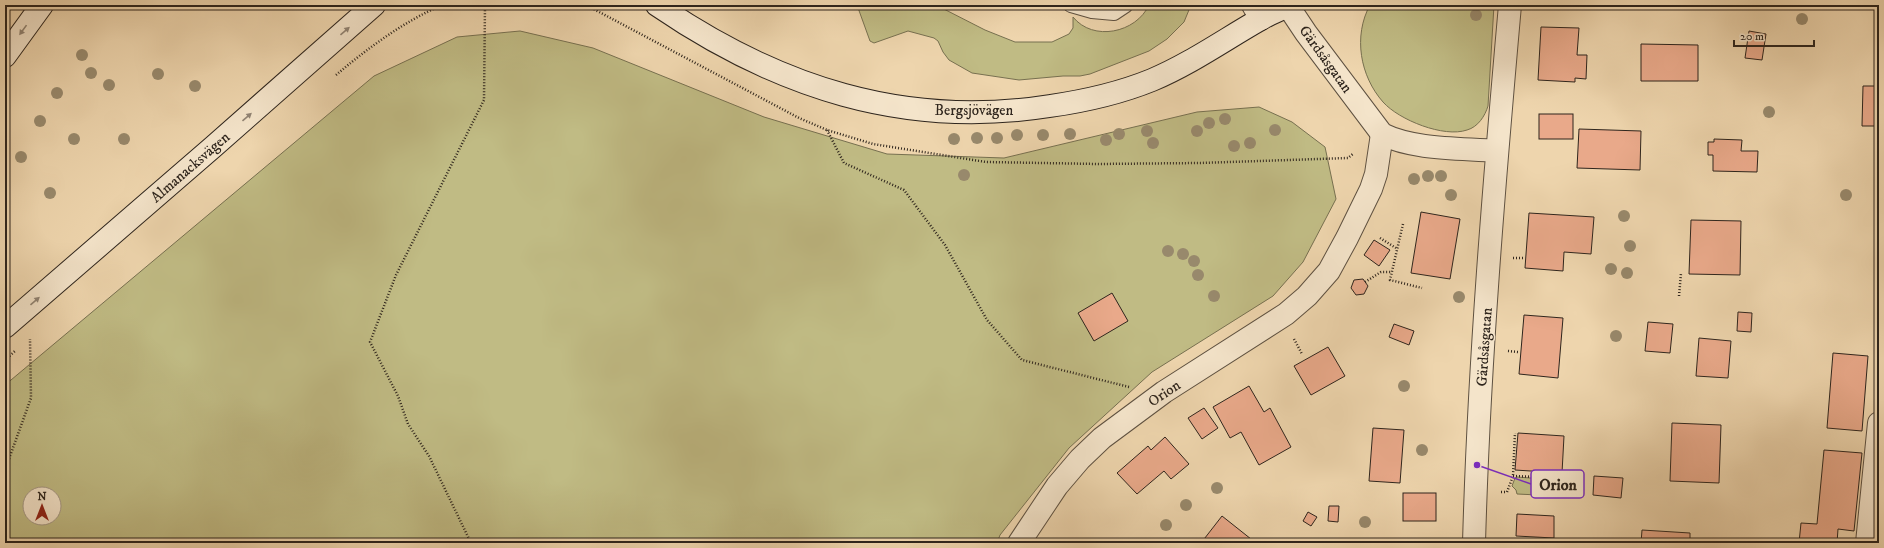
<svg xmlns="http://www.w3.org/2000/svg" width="1884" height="548" font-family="'IM FELL DW Pica',serif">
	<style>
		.green { fill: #c0bb84; stroke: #777050; fill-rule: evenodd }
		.building { fill: #e9a98a; stroke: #2e251d }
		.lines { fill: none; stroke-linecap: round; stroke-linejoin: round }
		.lane-casing { stroke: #5e5141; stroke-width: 16 }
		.street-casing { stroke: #5e5141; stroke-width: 24 }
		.secondary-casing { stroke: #2e251d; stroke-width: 24 }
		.path { stroke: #2e251d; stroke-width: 2.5; stroke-dasharray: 1 2; stroke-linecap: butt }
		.lane { stroke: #f4e4ca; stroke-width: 14 }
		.street { stroke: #f4e4ca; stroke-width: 22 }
		.secondary { stroke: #f4e4ca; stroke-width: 22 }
		.tree { fill: #98896c }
		.oneway { fill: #918474 }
		.labels { text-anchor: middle; stroke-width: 3; stroke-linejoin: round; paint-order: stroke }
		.street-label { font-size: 15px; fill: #2e251d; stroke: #f4e4ca }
		.leader { fill: none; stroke: #7b2cbf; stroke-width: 1.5 }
		.callout-dot { fill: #7b2cbf; stroke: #f4e4ca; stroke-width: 1.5 }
		.callout { fill: #f4e4ca; stroke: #7b2cbf; stroke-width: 1.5 }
		.callout-label { font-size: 16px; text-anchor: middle; font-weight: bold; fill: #2e251d }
	</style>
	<rect width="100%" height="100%" fill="#eed5ad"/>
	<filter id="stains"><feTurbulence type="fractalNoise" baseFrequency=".005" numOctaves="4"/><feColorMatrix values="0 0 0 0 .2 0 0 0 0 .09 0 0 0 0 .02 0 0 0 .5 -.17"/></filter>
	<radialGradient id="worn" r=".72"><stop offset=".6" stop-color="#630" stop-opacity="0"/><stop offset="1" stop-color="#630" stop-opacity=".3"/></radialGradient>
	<!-- green -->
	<g class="green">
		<path d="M 857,5 L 936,5 L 985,30 L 1015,42 L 1052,42 L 1069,34 L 1073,28 L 1073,17 C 1093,42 1136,33 1149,5 L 1191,5 L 1184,22 L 1167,39 L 1149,51 L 1090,74 L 1080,76 L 1063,76 L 1019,80 L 972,73 L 949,60 L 943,52 L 938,41 L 934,38 L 908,31 L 874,43 L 870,41 Z"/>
		<path d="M 1370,5 L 1494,5 L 1488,106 C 1485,116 1478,127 1467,130 C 1444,138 1399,120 1383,102 C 1360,76 1353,36 1370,5 Z"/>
		<path d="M 520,31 L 593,48 L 764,117 L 887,154 L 1004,158 L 1197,112 L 1259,107 L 1292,122 L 1325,147 L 1336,199 L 1303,262 L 1273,296 L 1152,372 L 1069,448 L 1000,535 L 997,543 L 5,543 L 5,385 L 374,76 L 457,37 ZM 30,494 L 54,494 L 54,518 L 30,518 Z"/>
		<polygon points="1517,477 1556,480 1559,481 1558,496 1517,494 1516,490 1512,486 1515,478"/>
	</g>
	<!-- building -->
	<g class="building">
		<polygon points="1541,27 1579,28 1577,55 1587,55 1586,79 1575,78 1575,82 1538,80"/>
		<polygon points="1749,31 1766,34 1762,60 1745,58"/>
		<polygon points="1641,44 1698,45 1698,81 1641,81"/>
		<polygon points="1863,86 1879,86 1879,126 1862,126"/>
		<rect x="1539" y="114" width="34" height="25"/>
		<polygon points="1579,129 1641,131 1640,170 1577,168"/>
		<polygon points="1714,139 1742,140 1741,151 1758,151 1757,172 1713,171 1713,155 1708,155 1708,142 1714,142"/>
		<polygon points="1421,212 1460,219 1450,279 1411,273"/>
		<polygon points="1529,213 1594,217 1591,254 1564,252 1563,271 1525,268"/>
		<polygon points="1691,220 1741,221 1740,275 1689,274"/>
		<polygon points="1374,240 1390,250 1379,266 1364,255"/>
		<polygon points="1363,279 1368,286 1364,294 1356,295 1351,288 1354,280"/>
		<polygon points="1112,293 1128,321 1094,341 1078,313"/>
		<polygon points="1738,312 1752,313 1751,332 1737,331"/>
		<polygon points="1524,315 1563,318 1558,378 1519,374"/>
		<polygon points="1648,322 1673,324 1670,353 1645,351"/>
		<polygon points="1394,324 1414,331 1409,345 1389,337"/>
		<polygon points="1699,338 1731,341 1728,378 1696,376"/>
		<polygon points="1328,347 1345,376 1311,395 1294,366"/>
		<polygon points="1833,353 1868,356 1862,431 1827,428"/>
		<polygon points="1249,386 1264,412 1270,408 1291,447 1259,465 1241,432 1230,438 1213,407"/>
		<polygon points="1204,408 1218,428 1202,439 1188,418"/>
		<polygon points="1672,423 1721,425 1719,483 1670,481"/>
		<polygon points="1373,428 1404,430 1400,483 1369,481"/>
		<polygon points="1518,433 1564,436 1562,473 1515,470"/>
		<polygon points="1165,437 1189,464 1171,479 1164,471 1137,494 1117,473 1148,446 1151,450"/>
		<polygon points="1824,450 1862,453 1854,531 1838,529 1837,543 1799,543 1801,523 1817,524"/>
		<polygon points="1594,476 1623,478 1621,498 1593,495"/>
		<rect x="1403" y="493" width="33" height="28"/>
		<polygon points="1329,506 1339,506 1338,522 1328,521"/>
		<polygon points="1308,512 1317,517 1311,526 1303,521"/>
		<polygon points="1517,514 1554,516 1554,538 1516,536"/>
		<polygon points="1222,516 1256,543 1201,543"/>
		<polygon points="1642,530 1690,533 1690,543 1641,543"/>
	</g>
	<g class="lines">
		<defs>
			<polyline id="lane" points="1071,5 1092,11 1114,13 1126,5"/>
			<g id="street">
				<polyline points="1253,5 1261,19"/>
				<path d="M 1288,6 L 1306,33 L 1382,134 C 1414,150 1461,148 1497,151"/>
				<polyline points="1019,543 1057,486 1080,459 1102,438 1164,392 1286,314 1307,296 1329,271 1347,238 1371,189 1376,174 1382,134"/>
				<path d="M 1474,543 C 1479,363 1494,184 1510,5"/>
				<polyline points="1867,543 1879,423"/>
			</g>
			<g id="secondary">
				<path d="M 657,5 C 777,87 904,129 1050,106 C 1085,101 1120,93 1152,80 C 1190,64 1224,40 1259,20 C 1269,14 1280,10 1290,5"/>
				<polyline points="5,56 42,5"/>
				<polyline points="5,327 213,147 374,5"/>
			</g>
		</defs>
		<!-- lane casing -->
		<use href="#lane" class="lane-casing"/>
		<!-- street casing -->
		<use href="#street" class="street-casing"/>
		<!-- secondary casing -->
		<use href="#secondary" class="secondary-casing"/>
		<!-- path -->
		<g class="path">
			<polyline points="586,5 799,118 827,130 873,144 986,162 1098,164 1200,163 1348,158 1354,153"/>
			<path d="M 336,75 C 368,48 403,22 442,5"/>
			<polyline points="827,130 844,163 904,190 945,245 987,320 1022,360 1129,387"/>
			<polyline points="1403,224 1390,280 1422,288"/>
			<polyline points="1380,238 1396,248"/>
			<polyline points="1513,258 1523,258"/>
			<polyline points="1365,282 1381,272 1391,272"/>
			<polyline points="1679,296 1681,273"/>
			<polyline points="1294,339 1302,354"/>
			<polyline points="1508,351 1518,352"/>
			<polyline points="5,360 15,351"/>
			<polyline points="5,470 31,398 30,339"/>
			<polyline points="1513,476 1564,478"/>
			<polyline points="1501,492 1507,492 1513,476 1515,433"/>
			<polyline points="471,543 429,456 408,424 398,396 370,342 396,275 484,100 485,5"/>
		</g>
		<!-- lane -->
		<use href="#lane" class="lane"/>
		<!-- street -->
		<use href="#street" class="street"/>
		<!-- secondary -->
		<use href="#secondary" class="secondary"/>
	</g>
	<!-- trees -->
	<g class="tree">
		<circle cx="1476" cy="15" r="6"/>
		<circle cx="1802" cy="19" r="6"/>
		<circle cx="82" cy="55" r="6"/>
		<circle cx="91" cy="73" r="6"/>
		<circle cx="158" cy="74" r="6"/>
		<circle cx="109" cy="85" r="6"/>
		<circle cx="195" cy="86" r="6"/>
		<circle cx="57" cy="93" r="6"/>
		<circle cx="1769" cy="112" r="6"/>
		<circle cx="1225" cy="119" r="6"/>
		<circle cx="40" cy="121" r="6"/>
		<circle cx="1209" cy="123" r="6"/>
		<circle cx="1275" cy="130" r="6"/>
		<circle cx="1147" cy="131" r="6"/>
		<circle cx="1197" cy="131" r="6"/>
		<circle cx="1070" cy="134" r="6"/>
		<circle cx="1119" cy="134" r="6"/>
		<circle cx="1017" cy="135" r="6"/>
		<circle cx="1043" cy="135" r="6"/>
		<circle cx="977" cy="138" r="6"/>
		<circle cx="997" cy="138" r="6"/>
		<circle cx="74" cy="139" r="6"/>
		<circle cx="124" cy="139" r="6"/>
		<circle cx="954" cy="139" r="6"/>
		<circle cx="1106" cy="140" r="6"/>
		<circle cx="1153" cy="143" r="6"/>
		<circle cx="1250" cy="143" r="6"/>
		<circle cx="1234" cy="146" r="6"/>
		<circle cx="21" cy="157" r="6"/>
		<circle cx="964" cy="175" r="6"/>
		<circle cx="1428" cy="176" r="6"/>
		<circle cx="1441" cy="176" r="6"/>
		<circle cx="1414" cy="179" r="6"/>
		<circle cx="50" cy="193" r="6"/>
		<circle cx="1451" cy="195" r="6"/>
		<circle cx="1846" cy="195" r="6"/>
		<circle cx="1624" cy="216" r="6"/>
		<circle cx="1630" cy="246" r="6"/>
		<circle cx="1168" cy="251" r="6"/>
		<circle cx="1183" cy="254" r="6"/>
		<circle cx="1194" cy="261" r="6"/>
		<circle cx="1611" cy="269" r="6"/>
		<circle cx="1627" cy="273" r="6"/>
		<circle cx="1198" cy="275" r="6"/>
		<circle cx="1214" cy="296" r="6"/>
		<circle cx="1459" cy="297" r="6"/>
		<circle cx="1616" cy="336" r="6"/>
		<circle cx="1404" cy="386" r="6"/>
		<circle cx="1422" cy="450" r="6"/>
		<circle cx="1217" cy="488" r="6"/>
		<circle cx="1186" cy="505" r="6"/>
		<circle cx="1365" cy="522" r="6"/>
		<circle cx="1166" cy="525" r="6"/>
	</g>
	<!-- one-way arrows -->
	<defs><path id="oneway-solid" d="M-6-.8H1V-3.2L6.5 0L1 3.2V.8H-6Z"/></defs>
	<g class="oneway">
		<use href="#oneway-solid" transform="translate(23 30) rotate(126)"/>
		<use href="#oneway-solid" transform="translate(345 31) rotate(-41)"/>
		<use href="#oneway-solid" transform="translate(247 117) rotate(-41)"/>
		<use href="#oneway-solid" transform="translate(35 301) rotate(-41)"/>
	</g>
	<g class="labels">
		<!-- street labels -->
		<g class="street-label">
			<text transform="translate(1326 59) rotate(54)" y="5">Gärdsåsgatan</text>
			<text x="974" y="115">Bergsjövägen</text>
			<text transform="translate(190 167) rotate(-41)" y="5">Almanacksvägen</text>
			<text transform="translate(1484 347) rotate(-86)" y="5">Gärdsåsgatan</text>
			<text transform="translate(1164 393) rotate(-34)" y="5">Orion</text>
		</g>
	</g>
	<!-- callouts -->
	<path class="leader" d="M1477 465L1531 484"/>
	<circle class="callout-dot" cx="1477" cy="465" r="4"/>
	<rect class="callout" x="1531" y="470" width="53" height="28" rx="4"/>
	<g class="callout-label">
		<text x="1558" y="490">Orion</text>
	</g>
	<!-- margin -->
	<rect width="1884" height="548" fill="none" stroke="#eed5ad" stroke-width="20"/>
	<rect x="6" y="6" width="1872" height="536" fill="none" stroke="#2e251d" stroke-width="2"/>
	<rect x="10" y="10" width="1864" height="528" fill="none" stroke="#2e251d"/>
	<!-- north arrow -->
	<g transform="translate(42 506)"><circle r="19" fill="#f4e4ca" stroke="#a59885"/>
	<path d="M0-3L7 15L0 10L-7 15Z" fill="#8f2418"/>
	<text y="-6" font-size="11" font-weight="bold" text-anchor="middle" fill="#2e251d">N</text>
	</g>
	<!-- scale -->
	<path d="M1734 40v6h80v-6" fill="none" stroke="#2e251d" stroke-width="2"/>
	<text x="1740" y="40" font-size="12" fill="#2e251d" stroke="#f4e4ca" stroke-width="3" paint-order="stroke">20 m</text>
	<rect width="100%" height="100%" filter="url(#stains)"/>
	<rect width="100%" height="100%" fill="url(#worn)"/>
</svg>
